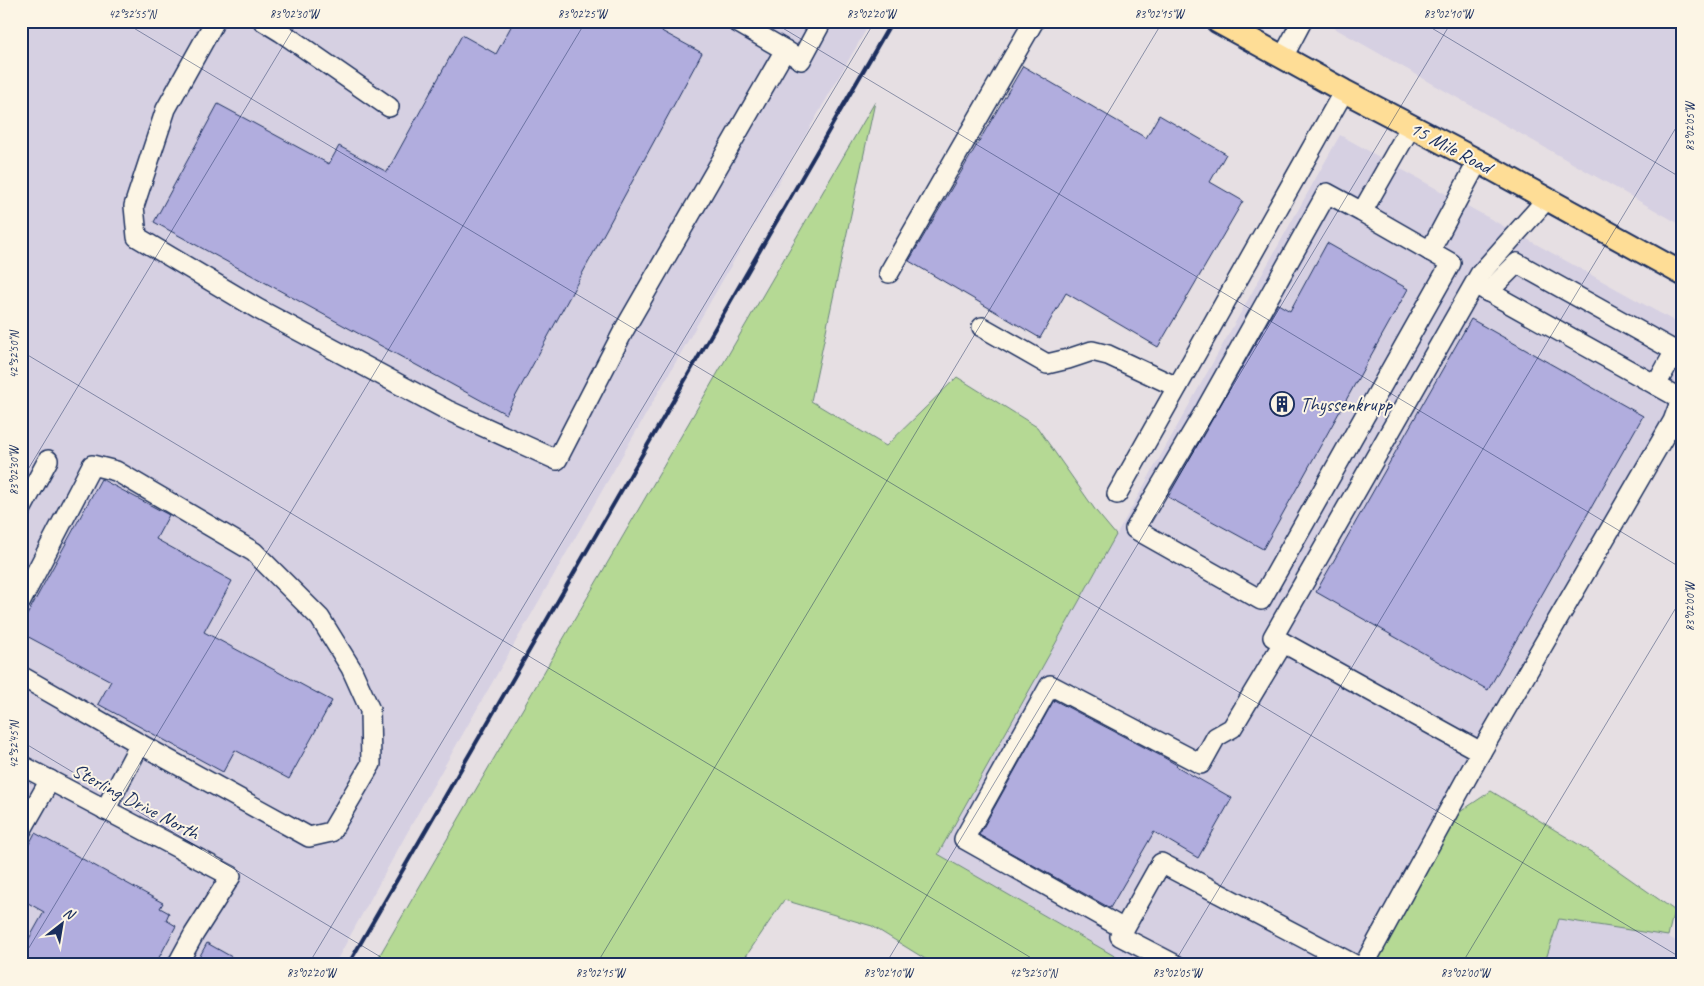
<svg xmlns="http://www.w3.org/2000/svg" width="1704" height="986" font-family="Caveat,sans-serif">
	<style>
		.built { fill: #d6d0e2 }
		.green { fill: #b5d994; stroke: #688479 }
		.building { fill: #b1adde; stroke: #1b2f5e }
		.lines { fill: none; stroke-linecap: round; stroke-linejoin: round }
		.minor-casing { stroke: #1b2f5e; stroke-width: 22 }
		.major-casing { stroke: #1b2f5e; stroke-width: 26 }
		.minor { stroke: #fcf5e5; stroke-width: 19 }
		.major { stroke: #fedd96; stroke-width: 22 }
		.rail { stroke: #1b2f5e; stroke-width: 4 }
		.ticks { fill: none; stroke: #1b2f5e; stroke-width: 1; stroke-opacity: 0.45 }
		.labels { text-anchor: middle; stroke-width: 4; stroke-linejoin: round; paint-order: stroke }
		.street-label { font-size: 20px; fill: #1b2f5e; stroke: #fcf5e5 }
		.poi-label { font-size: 20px; fill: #1b2f5e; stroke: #fcf5e5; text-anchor: start }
		.neatline { fill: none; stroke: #1b2f5e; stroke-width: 2 }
		.ticks-label { font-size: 12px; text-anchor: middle; fill: #1b2f5e }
	</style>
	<rect width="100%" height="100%" fill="#e6dfe3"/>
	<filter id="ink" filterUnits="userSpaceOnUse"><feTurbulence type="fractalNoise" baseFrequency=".02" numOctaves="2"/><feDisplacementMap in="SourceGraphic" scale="10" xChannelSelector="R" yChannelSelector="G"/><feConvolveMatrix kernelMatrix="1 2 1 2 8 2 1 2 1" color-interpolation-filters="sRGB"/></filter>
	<g filter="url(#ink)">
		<!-- built -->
		<g class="built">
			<polygon points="21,21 871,21 433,786 334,965 21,965"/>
			<polygon points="1322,21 1683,21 1683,226"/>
			<polygon points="1340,135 1683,326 1683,408 1454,816 1683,945 1683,965 1130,965 938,854"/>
		</g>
		<!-- green -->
		<g class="green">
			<polygon points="875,102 811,401 886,446 957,377 1037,427 1096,511 1116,535 938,854 1130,965 935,965 872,926 784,900 740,965 374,965"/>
			<polygon points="1491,791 1596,855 1674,910 1668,936 1559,919 1544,965 1370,965 1454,816"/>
		</g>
		<!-- building -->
		<g class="building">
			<polygon points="514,21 643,21 702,53 506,414 154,222 218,104 329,164 339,146 387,172 462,35 496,54"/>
			<polygon points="1023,66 1146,138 1159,115 1226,154 1210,182 1243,201 1158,347 1066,293 1040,338 909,261"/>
			<polygon points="1327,243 1408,289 1263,549 1168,497 1278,304 1290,311"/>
			<polygon points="1471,319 1643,416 1488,690 1316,592"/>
			<polygon points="101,479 169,515 156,539 232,581 204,632 332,701 289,779 235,750 223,772 98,704 111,681 21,633 21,626"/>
			<polygon points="1054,700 1163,757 1177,765 1176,766 1232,798 1198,858 1154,832 1110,908 979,835"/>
			<polygon points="35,833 163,903 160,908 169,913 166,920 176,926 155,965 21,965 21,953 44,912 21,899 21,859"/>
			<polygon points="207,943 246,965 195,965"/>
		</g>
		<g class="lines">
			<defs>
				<g id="minor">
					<polyline points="215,21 166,109 134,206 137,237 258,309 447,410 557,460 624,330 785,50 735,21"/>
					<polyline points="263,21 281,32 389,107"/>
					<polyline points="785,50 801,60 822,21"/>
					<polyline points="1283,57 1302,21"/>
					<polyline points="1547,199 1480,274 1273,637 1481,752 1673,421 1683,394"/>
					<polyline points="1362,212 1451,263 1261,600 1135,529 1206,409 1327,193 1362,212 1411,126"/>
					<polyline points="1430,251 1478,161"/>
					<polyline points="889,273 1034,21"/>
					<polyline points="1478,286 1681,399"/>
					<polyline points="1488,292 1517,263 1675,351 1656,385"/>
					<polyline points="982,327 1047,364 1068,359 1092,351 1108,355 1177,387"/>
					<polyline points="1117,494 1344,91"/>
					<polyline points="21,510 48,460"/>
					<polyline points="21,601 92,465 116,471 254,552 320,618 351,668 370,710 371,764 331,832 309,837 140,744 21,676"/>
					<polyline points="21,765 231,876 194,934 177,965"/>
					<polyline points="105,810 140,744"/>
					<polyline points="21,831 50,780"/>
					<polyline points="1124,929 964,839 1050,685 1201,764 1216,737 1232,728 1283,643"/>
					<polyline points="1176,965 1120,936 1161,863 1355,965"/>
					<polyline points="1364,965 1481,752"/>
				</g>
				<polyline id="major" points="1217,21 1344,91 1478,161 1683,274"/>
			</defs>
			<!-- minor casing -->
			<use href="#minor" class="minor-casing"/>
			<!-- major casing -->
			<use href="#major" class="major-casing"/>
			<!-- minor -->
			<use href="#minor" class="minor"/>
			<!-- major -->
			<use href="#major" class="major"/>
			<!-- rail -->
			<polyline class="rail" points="348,965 892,21"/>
		</g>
	</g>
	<!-- ticks -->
	<path class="ticks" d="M 122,21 L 1683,959M 771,21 L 1683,569M 1420,21 L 1683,179M 21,351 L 1043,965M 21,481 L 298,21M 21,741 L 394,965M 21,961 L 586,21M 308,965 L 875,21M 596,965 L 1163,21M 885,965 L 1452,21M 1173,965 L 1683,116M 1461,965 L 1683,596"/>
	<!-- icons -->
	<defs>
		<symbol id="building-ring" viewBox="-11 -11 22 22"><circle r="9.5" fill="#fcf5e5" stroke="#1b2f5e" stroke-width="1.5"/><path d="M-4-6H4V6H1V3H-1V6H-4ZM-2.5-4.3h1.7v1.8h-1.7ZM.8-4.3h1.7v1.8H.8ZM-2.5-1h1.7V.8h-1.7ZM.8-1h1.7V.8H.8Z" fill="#1b2f5e"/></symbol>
	</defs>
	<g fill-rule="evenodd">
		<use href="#building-ring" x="1268" y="390" width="28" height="28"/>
	</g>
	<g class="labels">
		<!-- street labels -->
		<g class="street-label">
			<text transform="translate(1451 147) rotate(28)" y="7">15 Mile Road</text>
			<text transform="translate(136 801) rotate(28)" y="7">Sterling Drive North</text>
		</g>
		<!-- poi labels -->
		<g class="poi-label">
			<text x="1300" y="411">Thyssenkrupp</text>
		</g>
	</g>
	<!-- margin -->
	<rect width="1704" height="986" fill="none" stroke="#fcf5e5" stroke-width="55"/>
	<!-- north arrow -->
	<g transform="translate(62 924) rotate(31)" stroke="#fcf5e5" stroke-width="4" paint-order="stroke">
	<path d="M0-4L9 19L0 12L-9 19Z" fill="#1b2f5e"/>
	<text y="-8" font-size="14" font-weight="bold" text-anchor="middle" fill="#1b2f5e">N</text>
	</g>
	<rect x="28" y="28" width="1648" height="930" class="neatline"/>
	<g class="ticks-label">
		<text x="132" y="18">42°32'55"N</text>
		<text x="294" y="18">83°02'30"W</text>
		<text x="582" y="18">83°02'25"W</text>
		<text x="871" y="18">83°02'20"W</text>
		<text x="1159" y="18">83°02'15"W</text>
		<text x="1448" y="18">83°02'10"W</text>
		<text transform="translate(1690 127) rotate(-90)" y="4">83°02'05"W</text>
		<text transform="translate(14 355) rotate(-90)" y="4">42°32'50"N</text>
		<text transform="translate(14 471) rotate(-90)" y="4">83°02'30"W</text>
		<text transform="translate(1690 607) rotate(-90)" y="4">83°02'00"W</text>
		<text transform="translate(14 745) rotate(-90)" y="4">42°32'45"N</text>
		<text x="311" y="977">83°02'20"W</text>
		<text x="600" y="977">83°02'15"W</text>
		<text x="888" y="977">83°02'10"W</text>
		<text x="1033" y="977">42°32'50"N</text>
		<text x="1177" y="977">83°02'05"W</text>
		<text x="1465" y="977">83°02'00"W</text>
	</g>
</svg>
